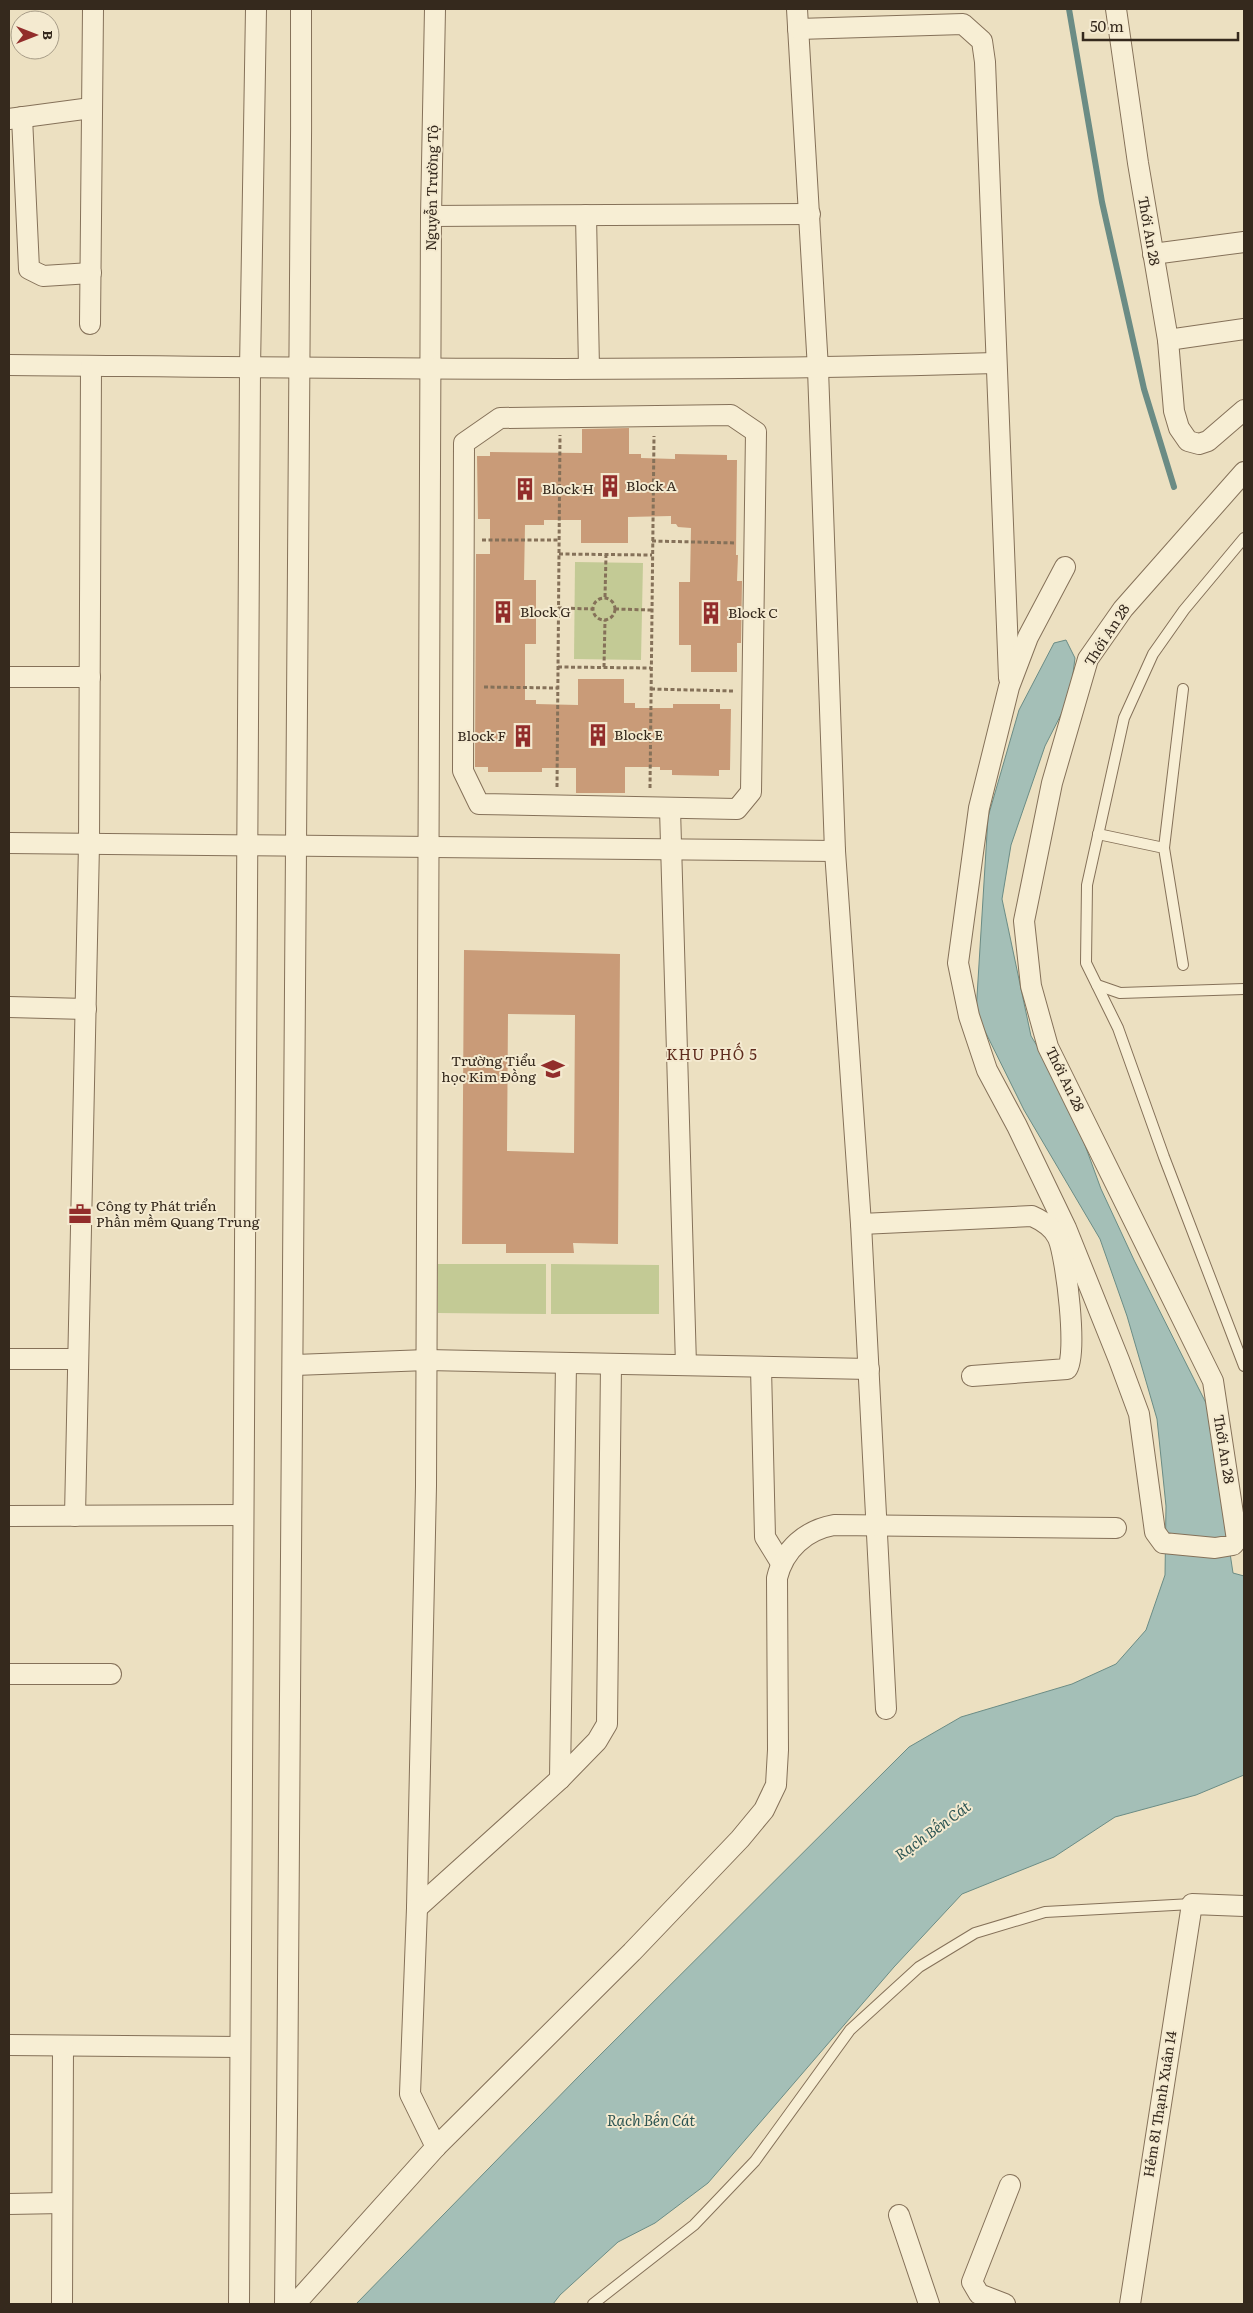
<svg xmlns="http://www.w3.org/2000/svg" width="1253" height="2313" font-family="Literata,serif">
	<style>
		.green { fill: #c3ca95 }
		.water { fill: #a4bfb7; stroke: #6b8c85 }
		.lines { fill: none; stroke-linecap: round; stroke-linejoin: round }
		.stream { stroke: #6b8c85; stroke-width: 6 }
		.building { fill: #c99b78; fill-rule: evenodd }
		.service-casing { stroke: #857159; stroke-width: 12 }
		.minor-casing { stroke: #857159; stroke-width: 22 }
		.path { stroke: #857159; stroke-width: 3; stroke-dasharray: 4 2.5; stroke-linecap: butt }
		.service { stroke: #f7eed4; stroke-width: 10 }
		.minor { stroke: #f7eed4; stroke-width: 20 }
		.labels { text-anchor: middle; stroke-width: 4; stroke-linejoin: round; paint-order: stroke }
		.street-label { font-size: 14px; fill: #35291d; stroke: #f4ead0 }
		.poi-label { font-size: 14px; fill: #35291d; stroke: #f4ead0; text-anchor: start }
		.neighbourhood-label { font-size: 15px; letter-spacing: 1px; fill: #602d1e; stroke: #f4ead0 }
		.water-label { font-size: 15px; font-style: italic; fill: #2d5553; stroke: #f4ead0 }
	</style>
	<rect width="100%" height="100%" fill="#ece0c1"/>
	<!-- green -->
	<g class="green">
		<polygon points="575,562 643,563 641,660 574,659"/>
		<polygon points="438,1264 546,1264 546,1314 438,1313"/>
		<polygon points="551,1264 659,1265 659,1314 551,1314"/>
	</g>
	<!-- water -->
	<polygon class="water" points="1066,640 1075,658 1070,697 1045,746 1011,845 1002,899 1031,1036 1066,1093 1101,1189 1134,1260 1208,1407 1233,1573 1244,1576 1244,1775 1196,1795 1115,1817 1054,1857 962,1894 894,1967 708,2183 655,2223 618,2242 560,2295 553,2304 356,2304 580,2075 909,1747 961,1717 1072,1684 1116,1664 1146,1630 1165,1575 1166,1506 1157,1419 1127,1316 1100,1239 1024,1110 976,1013 988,817 1019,710 1054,643"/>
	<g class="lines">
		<!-- stream -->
		<polyline class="stream" points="1069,9 1102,202 1144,389 1174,487"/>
	</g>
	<!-- building -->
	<g class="building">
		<polygon points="629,428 629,454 641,454 641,458 675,459 675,454 727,455 727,460 737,460 736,555 738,555 737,581 742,581 741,643 737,643 737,672 691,672 691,645 679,645 679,582 690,582 691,528 678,527 676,524 671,524 671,516 628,517 628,543 581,543 581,520 544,520 544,525 525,525 524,580 536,580 536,644 525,644 525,700 536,700 536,704 578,705 578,679 624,679 624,703 635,703 635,708 673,708 673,704 720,704 720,709 731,709 730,770 719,770 719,776 672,775 672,770 660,770 660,767 625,767 625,793 576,793 576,768 542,768 542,772 488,772 488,767 475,767 476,554 490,554 490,519 478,519 477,456 490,456 490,452 582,453 582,429"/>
		<path d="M 464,950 L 620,954 L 618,1244 L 573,1243 L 574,1253 L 506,1253 L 506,1244 L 462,1244 ZM 508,1014 L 575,1015 L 574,1153 L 507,1151 Z"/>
	</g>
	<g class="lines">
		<defs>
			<g id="service">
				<polyline points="1244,538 1184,610 1153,654 1124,718 1087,885 1086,963 1118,1028 1164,1157 1244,1366"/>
				<polyline points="1098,834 1164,848 1183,965"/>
				<polyline points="1164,848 1183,689"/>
				<polyline points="1097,985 1120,993 1244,989"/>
				<polyline points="593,2304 694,2225 755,2161 850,2030 919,1967 975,1933 1045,1912 1192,1904"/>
			</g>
			<g id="minor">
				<polyline points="435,9 431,216 426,1486 417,1908 410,2094 436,2147"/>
				<polyline points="797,9 818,369 835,851 861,1224 886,1709"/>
				<polyline points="1116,9 1138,163 1168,340 1174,411 1179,428 1188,441 1199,444 1208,441 1244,410"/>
				<polyline points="798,29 963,24 982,41 985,62 1009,678"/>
				<polyline points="22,117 29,269 43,276 91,273"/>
				<polyline points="9,119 91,108"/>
				<polyline points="586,215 589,368"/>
				<polyline points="431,216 810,214"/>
				<polyline points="1153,254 1244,242"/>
				<polyline points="90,324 93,9"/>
				<polyline points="1168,340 1244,329"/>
				<path d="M 9,365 C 338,368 667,373 995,363"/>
				<polygon points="731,415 756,432 751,792 737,809 479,804 463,771 464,443 500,418"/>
				<polyline points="1065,567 1028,637 1009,687 979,808 958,963 969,1016 987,1070 1017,1126 1066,1228 1119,1360 1139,1414 1155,1532 1163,1543 1215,1548 1233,1545 1237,1540 1213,1381 1048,1047 1031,986 1024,921 1052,783 1088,659 1123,609 1244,472"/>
				<polyline points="9,677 90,677"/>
				<polyline points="670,809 686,1365"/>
				<polyline points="9,843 835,851"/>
				<polyline points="9,1007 86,1009"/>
				<path d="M 861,1224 L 1032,1216 C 1043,1221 1053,1227 1058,1238 C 1066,1256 1078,1356 1067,1369 L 972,1376"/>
				<polyline points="9,1359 78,1359"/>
				<polyline points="295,1365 427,1360 869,1369"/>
				<polyline points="761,1368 765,1537 781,1563"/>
				<polyline points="9,1516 243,1515"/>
				<polyline points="75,1516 89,844 91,366"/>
				<polyline points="9,1674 111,1674"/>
				<polyline points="560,1779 566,1363"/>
				<polyline points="417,1908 560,1779 597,1741 607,1724 611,1364"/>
				<polyline points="9,2045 240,2047"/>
				<polyline points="9,2204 62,2203"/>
				<polyline points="899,2215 929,2304"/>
				<polyline points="62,2304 63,2046"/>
				<polyline points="239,2304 250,369 256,9"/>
				<path d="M 285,2304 C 293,1539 302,774 301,9"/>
				<path d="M 295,2304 L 436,2147 L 632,1952 L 740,1839 L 764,1810 L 776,1785 L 778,1750 L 777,1578 C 784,1549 806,1530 834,1525 L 1116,1528"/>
				<polyline points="1005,2304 979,2294 972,2282 1010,2185"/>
				<polyline points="1130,2304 1192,1904 1244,1906"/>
			</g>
		</defs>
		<!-- service casing -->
		<use href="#service" class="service-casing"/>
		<!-- minor casing -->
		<use href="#minor" class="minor-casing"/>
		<!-- path -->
		<g class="path">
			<polyline points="482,540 559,540"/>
			<polyline points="652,541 736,543"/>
			<polyline points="559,554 652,555"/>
			<polyline points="605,597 606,555"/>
			<circle cx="604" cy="609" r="11"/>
			<polyline points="558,608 593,609"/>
			<polyline points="615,609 652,610"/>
			<polyline points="558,667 651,668"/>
			<polyline points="604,667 605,620"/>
			<polyline points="484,687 558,688"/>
			<polyline points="651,689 733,691"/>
			<polyline points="557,787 560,435"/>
			<polyline points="650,788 654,436"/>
		</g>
		<!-- service -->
		<use href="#service" class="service"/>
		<!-- minor -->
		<use href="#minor" class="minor"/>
	</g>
	<!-- icons -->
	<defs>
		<symbol id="building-bare" viewBox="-9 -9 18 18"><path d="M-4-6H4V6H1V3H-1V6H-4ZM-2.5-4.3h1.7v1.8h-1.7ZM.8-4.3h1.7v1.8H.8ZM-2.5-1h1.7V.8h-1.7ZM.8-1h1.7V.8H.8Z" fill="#922d2b" stroke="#f4ead0" stroke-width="2.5" paint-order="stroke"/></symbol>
		<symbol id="school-bare" viewBox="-9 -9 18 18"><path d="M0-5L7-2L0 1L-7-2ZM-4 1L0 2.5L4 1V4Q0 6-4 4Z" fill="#922d2b" stroke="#f4ead0" stroke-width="2.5" paint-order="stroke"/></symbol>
		<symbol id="office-bare" viewBox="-9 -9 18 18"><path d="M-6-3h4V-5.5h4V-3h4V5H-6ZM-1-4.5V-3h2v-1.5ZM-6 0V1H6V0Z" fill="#922d2b" stroke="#f4ead0" stroke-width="2.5" paint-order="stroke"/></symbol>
	</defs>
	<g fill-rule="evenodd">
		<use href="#building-bare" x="594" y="470" width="32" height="32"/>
		<use href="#building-bare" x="509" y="473" width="32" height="32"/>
		<use href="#building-bare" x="487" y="596" width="32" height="32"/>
		<use href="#building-bare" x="695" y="597" width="32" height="32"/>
		<use href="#building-bare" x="582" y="719" width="32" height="32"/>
		<use href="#building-bare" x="507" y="720" width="32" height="32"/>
		<use href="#school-bare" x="537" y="1053" width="32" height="32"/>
		<use href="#office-bare" x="64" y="1198" width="32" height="32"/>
	</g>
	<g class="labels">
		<!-- street labels -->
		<g class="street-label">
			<text transform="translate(432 188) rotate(-89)" y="5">Nguyễn Trường Tộ</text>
			<text transform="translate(1149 231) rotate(80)" y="5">Thới An 28</text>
			<text transform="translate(1107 635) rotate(-57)" y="5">Thới An 28</text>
			<text transform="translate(1065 1079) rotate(64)" y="5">Thới An 28</text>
			<text transform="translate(1224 1449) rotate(81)" y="5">Thới An 28</text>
			<text transform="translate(1160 2104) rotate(-81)" y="5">Hẻm 81 Thạnh Xuân 14</text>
		</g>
		<!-- poi labels -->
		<g class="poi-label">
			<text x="626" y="491">Block A</text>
			<text x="542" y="494">Block H</text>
			<text x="520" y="617">Block G</text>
			<text x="728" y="618">Block C</text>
			<text x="614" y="740">Block E</text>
			<text x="506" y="741" text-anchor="end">Block F</text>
			<text x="536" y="1066" text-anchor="end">Trường Tiểu<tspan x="536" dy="16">học Kim Đồng</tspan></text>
			<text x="96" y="1211">Công ty Phát triển<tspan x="96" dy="16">Phần mềm Quang Trung</tspan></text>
		</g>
		<!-- neighbourhood labels -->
		<g class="neighbourhood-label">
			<text x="712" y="1060">KHU PHỐ 5</text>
		</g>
		<!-- water labels -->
		<g class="water-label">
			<text transform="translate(933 1831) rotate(-36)" y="5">Rạch Bến Cát</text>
			<text x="651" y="2126">Rạch Bến Cát</text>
		</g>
	</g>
	<!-- border -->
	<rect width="1253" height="2313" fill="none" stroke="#35291d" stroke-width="20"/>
	<!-- north arrow -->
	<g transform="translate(35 35) rotate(90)"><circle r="24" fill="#f4ead0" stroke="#a89d88"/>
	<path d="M0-4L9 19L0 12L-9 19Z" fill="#922d2b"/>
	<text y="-8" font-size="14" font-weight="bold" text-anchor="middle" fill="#35291d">B</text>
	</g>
	<!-- scale -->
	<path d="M1083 32v8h155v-8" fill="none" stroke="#35291d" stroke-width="2.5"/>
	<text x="1090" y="32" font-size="15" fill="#35291d" stroke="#f4ead0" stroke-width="4" paint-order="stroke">50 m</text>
</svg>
